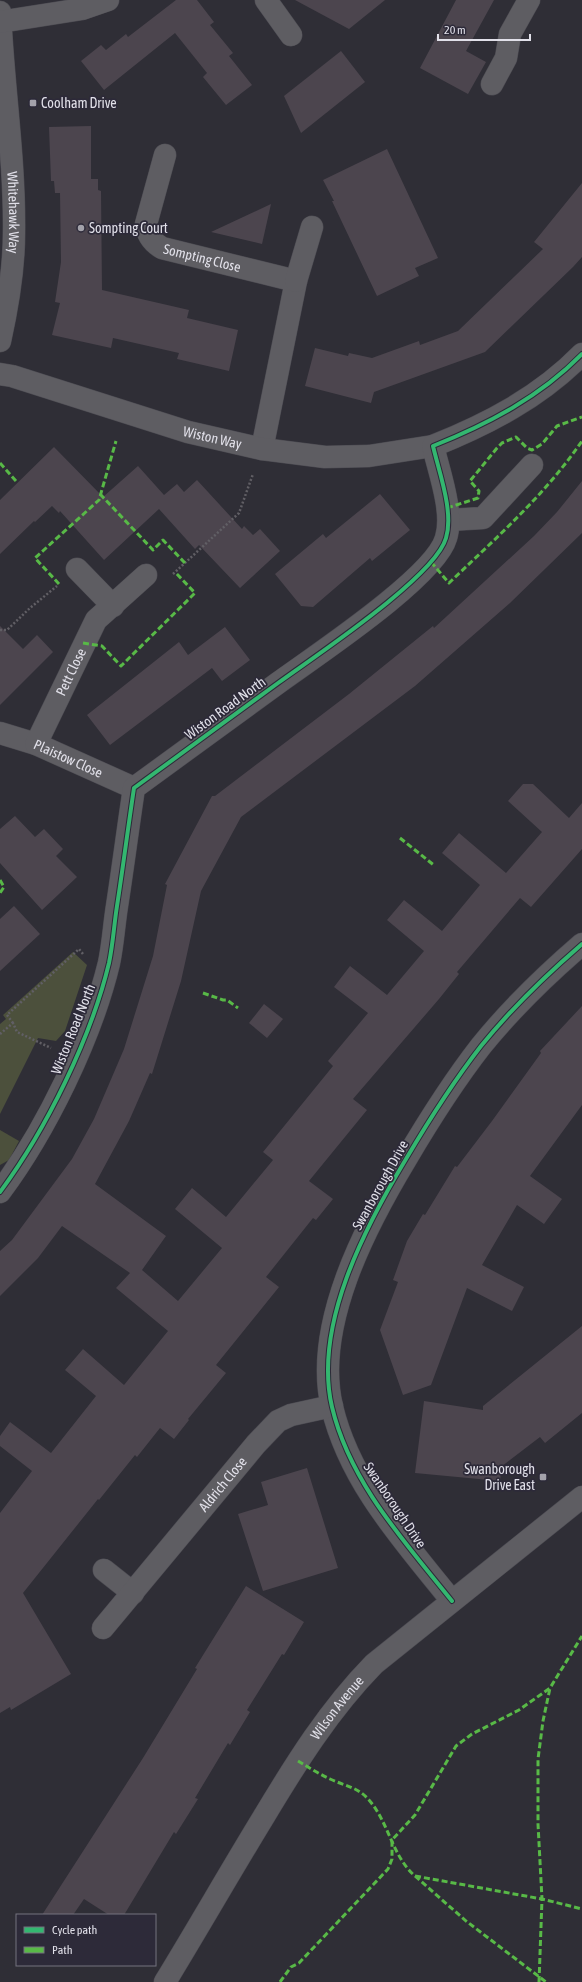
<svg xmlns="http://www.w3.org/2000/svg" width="582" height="1982" font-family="'Asap Condensed',sans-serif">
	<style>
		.green { fill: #4c503c }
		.building { fill: #4c454e }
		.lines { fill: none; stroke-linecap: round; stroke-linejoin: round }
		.minor-casing { stroke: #4c4b52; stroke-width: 23 }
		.path { stroke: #615f65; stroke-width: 2.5; stroke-dasharray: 2 2; stroke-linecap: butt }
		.minor { stroke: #5e5d62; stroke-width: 22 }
		.quiet { stroke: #58b947; stroke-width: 3; stroke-dasharray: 6 3; stroke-linecap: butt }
		.cycleway-casing { stroke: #2d2a39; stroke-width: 6 }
		.cycleway { stroke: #33b770; stroke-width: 4 }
		.poi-dot { fill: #a3a2aa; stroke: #2d2a39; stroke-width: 1.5 }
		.labels { text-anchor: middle; stroke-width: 3.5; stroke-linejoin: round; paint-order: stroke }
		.poi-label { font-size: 14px; fill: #e1e0e9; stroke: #2d2a39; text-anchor: start }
		.street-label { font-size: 14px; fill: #e1e0e9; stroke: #2d2a39 }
	</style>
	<rect width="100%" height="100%" fill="#2f2e36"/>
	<!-- green -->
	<g class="green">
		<polygon points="73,952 87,965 65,1031 56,1041 38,1038 0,1114 0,1024 6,1019 3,1015"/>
		<polygon points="0,1130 19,1141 9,1160 0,1165"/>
	</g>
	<!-- building -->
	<g class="building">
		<polygon points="176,0 197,0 214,22 210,25 233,53 229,56 252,85 226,105 203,77 207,73 175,33 104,90 81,61 101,45 106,50 126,34 128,37"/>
		<polygon points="295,0 385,0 349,29"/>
		<polygon points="456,0 494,0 466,51 486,62 468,94 420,68"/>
		<polygon points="341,51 365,82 301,133 284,96"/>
		<polygon points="91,126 91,179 98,179 98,190 101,191 102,290 189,310 187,318 238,330 229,371 177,359 179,353 113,338 111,348 52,335 60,303 55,302 61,262 60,193 55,193 54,181 51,181 49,127"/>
		<polygon points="387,149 438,258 415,268 419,276 377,296 332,201 334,201 323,180"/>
		<polygon points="582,183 582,257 573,267 485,352 374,392 371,403 305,386 315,348 348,356 349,353 372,358 419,341 420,345 458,331 543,249 534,242"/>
		<polygon points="271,204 262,244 211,232"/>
		<polygon points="54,447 103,497 138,466 164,495 177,484 184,492 197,480 242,529 244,526 253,535 260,529 280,551 240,588 199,545 195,549 159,509 104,560 60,511 59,513 52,506 35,522 34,521 0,554 0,500"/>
		<polygon points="582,481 582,533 510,603 415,686 241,817 201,891 181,981 152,1074 150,1073 129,1121 95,1184 166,1236 142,1270 178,1301 222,1248 175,1209 192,1188 226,1217 273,1160 263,1152 333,1066 328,1061 368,1013 334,987 350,966 387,995 424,951 387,920 404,900 442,931 480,885 442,853 459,833 506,873 542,832 508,801 523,784 533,784 569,818 582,803 582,849 531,907 520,898 457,972 459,974 439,999 353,1099 367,1110 309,1181 333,1199 316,1220 313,1218 266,1277 279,1287 216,1365 226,1373 188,1419 189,1420 174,1439 160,1428 137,1457 135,1455 99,1500 98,1499 23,1593 71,1674 11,1710 10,1707 0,1713 0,1513 32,1471 0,1446 0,1436 10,1422 51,1453 96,1396 65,1370 83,1349 124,1385 168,1331 116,1288 130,1273 62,1226 38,1258 0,1296 0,1251 12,1240 72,1159 94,1119 124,1049 153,956 167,885 165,884 212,796 215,796 349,694 433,626 434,628 534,536 557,512"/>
		<polygon points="380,494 410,530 372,561 370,558 313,607 301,606 275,574 323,534 326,538"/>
		<polygon points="0,626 23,649 37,635 53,652 0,705"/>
		<polygon points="225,627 250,660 222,681 212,668 110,745 87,715 179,642 188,655"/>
		<polygon points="15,816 35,837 44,829 63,849 56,856 77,877 42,910 0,863 0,829"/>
		<polygon points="14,906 40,934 0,971 0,919"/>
		<polygon points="264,1004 283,1019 267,1038 249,1023"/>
		<polygon points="582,1006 582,1105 530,1176 562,1199 544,1224 517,1205 482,1265 524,1287 512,1311 467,1288 431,1385 403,1395 380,1330 398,1282 393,1280 407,1241 423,1214 425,1215 455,1166 457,1167 492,1121 541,1053 540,1051"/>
		<polygon points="582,1326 582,1413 545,1443 540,1437 502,1466 500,1481 415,1473 424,1401 483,1410 483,1406"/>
		<polygon points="307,1468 338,1568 263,1591 238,1514 268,1505 261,1482"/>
		<polygon points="246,1586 304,1622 284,1655 282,1654 247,1710 250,1712 230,1745 228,1743 195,1798 198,1799 176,1834 174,1832 124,1915 109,1915 84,1899 73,1915 42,1915 143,1758 197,1669 195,1668"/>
	</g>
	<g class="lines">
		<defs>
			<g id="minor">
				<polyline points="266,0 291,35"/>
				<path id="s1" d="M 0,12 C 3,85 15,159 14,233 C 14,269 8,305 0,341"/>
				<polyline points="0,22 82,9 108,0"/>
				<polyline points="492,84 506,58 510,34 529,0"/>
				<path id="s2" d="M 165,155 L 146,224 C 147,235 152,242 162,248 L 296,281 L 262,449"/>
				<polyline points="296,281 312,227"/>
				<path id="s3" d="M 0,374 L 12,376 L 188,432 L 262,449 L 325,457 L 369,456 L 433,446"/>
				<polyline points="449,520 483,518 532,465"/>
				<polyline points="77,569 113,606"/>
				<path id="s4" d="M 0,733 L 36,744 L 134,788"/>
				<path id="s5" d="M 36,744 L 96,620 L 146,575"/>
				<path d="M 0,1192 C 46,1130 91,1038 109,963 C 113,944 114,925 117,906 C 123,867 128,828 134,788 C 182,753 230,718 278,683 C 315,656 435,577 446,538 C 454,512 439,472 433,446 C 488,424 540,397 582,354"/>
				<polyline points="104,1570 133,1593"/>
				<path d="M 452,1601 C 405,1542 350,1483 332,1407 C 313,1326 365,1227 406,1159 C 429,1120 453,1082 481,1046 C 511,1009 546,975 582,944"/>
				<path id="s6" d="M 103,1628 L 256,1444 L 278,1421 L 291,1415 L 332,1406"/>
				<path id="s7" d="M 165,1982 C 198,1928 230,1872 263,1818 C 296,1763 329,1710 374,1664 L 582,1497"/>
			</g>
		</defs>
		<!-- minor casing -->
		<use href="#minor" class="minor-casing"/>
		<!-- path -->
		<g class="path">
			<polyline points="173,574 239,513 253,474"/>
			<polyline points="0,630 7,630 30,608 57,586"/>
			<polyline points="13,1023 7,1015 79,949 83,954"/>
			<polyline points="0,1034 13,1023 17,1032 51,1048"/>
		</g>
		<!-- minor -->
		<use href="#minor" class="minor"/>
		<!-- quiet -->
		<g class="quiet">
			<polyline points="0,463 16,481"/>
			<polyline points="100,494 153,550 163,540 185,563"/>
			<polyline points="447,508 478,498 479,491 470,481 497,448 502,443 516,437 527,448 532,450 542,444 557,426 582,417"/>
			<path d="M 431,562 L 449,583 C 496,538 545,495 582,441"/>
			<polyline points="59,584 35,558 99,500 116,441"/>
			<polyline points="83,643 102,646 121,666 195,593 175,572"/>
			<polyline points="400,838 435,866"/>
			<polyline points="0,880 4,887 0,893"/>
			<polyline points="203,993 223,1000 227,1000 238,1008"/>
			<path d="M 298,1761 C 308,1767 319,1774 330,1779 C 345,1786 358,1787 369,1800 C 389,1823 392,1856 415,1876 L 542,1899 L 582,1909"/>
			<polyline points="415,1876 466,1921 546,1982"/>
			<polyline points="280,1982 291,1967 299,1963 388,1869 392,1859 392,1840 415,1815 456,1746 472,1734 519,1710 550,1688 582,1636"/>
			<polyline points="539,1982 542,1899 538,1824 538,1759 543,1721 550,1688"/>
		</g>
		<defs>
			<g id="cycleway">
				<path d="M 0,1192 C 46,1130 91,1038 109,963 C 113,944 114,925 117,906 C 123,867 128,828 134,788 C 182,753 230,718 278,683 C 315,656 435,577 446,538 C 454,512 439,472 433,446 C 488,424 540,397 582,354"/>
				<path d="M 452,1601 C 405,1542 350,1483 332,1407 C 313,1326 365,1227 406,1159 C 429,1120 453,1082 481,1046 C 511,1009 546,975 582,944"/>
			</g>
		</defs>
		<!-- cycleway casing -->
		<use href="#cycleway" class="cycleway-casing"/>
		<!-- cycleway -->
		<use href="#cycleway" class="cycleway"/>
	</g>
	<!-- markers -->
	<g class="poi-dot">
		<rect x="29" y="99" width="8" height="8" rx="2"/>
		<circle cx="81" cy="228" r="4"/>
		<rect x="539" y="1473" width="8" height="8" rx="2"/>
	</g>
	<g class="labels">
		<!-- poi labels -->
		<g class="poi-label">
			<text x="41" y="108">Coolham Drive</text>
			<text x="89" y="233">Sompting Court</text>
			<text x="535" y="1474" text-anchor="end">Swanborough<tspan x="535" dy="16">Drive East</tspan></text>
		</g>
		<!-- street labels -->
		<g class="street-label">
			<text dy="5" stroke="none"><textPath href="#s1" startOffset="201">Whitehawk Way</textPath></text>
			<text dy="5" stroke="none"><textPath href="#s2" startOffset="143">Sompting Close</textPath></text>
			<text dy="5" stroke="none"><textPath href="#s3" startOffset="222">Wiston Way</textPath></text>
			<text dy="5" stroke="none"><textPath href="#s5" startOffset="80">Pett Close</textPath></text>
			<text transform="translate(225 708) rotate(-36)" y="5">Wiston Road North</text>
			<text dy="5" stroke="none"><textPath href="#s4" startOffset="73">Plaistow Close</textPath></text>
			<text transform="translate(73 1029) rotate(-68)" y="5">Wiston Road North</text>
			<text transform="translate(380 1185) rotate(-61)" y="5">Swanborough Drive</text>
			<text dy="5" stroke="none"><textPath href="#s6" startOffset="187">Aldrich Close</textPath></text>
			<text transform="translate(395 1505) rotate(56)" y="5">Swanborough Drive</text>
			<text dy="5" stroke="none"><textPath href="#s7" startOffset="324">Wilson Avenue</textPath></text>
		</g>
	</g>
	<!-- legend -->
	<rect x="16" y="1914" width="140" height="52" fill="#2d2a39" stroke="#75737f"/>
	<rect x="24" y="1927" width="20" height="6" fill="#33b770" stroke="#75737f"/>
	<text x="52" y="1934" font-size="12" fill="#e1e0e9">Cycle path</text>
	<rect x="24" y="1947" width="20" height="6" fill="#58b947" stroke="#75737f"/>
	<text x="52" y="1954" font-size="12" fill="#e1e0e9">Path</text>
	<!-- scale -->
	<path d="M438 34v6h92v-6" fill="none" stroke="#e1e0e9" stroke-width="2"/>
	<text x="444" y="34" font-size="12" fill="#e1e0e9" stroke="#2d2a39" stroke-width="3" paint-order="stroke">20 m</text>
</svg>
